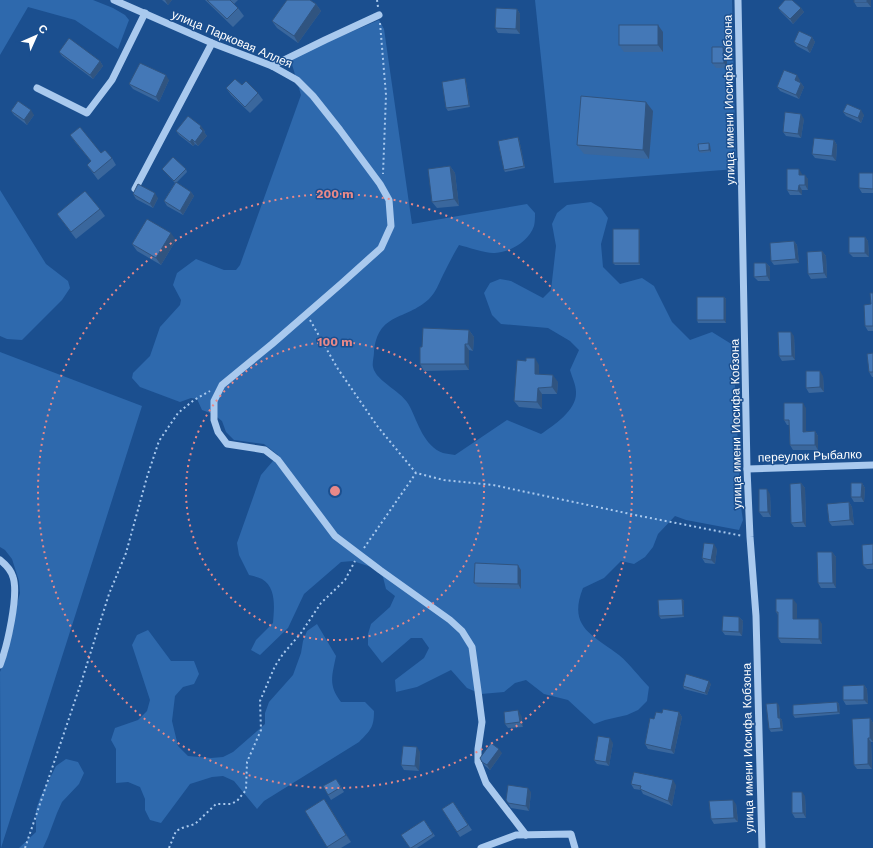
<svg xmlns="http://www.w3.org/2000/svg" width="873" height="848" font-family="'Work Sans',sans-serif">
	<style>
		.green { fill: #2e69ad }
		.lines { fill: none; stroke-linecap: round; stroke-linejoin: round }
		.path { stroke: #a9c9ee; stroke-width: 2; stroke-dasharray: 2 3; stroke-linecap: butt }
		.minor { stroke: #a9c9ee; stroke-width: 7 }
		.wall { fill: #3a679d }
		.shaded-wall { fill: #305480 }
		.building { fill: #4478b7; stroke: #305480 }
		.ring { fill: none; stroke: #e88989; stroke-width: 2; stroke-dasharray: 2 4 }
		.labels { text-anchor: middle; stroke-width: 3; stroke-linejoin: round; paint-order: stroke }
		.street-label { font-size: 12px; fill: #fff; stroke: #1b4f8f }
		.centre { fill: #e88989; stroke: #1b4f8f; stroke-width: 2 }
		.ring-label { font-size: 12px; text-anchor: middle; font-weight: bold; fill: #e88989; stroke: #1b4f8f; stroke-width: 3; stroke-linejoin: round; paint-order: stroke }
	</style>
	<rect width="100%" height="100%" fill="#1b4f8f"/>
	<!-- green -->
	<g class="green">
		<polygon points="0,0 93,0 113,8 125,15 129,20 118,49 75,20 28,7 0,55"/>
		<polygon points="535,0 732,0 736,169 554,183"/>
		<path d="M 379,20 L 384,29 L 412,224 L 527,204 L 535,213 C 535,217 535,222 534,226 C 529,241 511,252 495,253 C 487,254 468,247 459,245 C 453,255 448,265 443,275 C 439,283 436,292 429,299 C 405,321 378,312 374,352 C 374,357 372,363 373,367 C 376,382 403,391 410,407 C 418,423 424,446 443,453 C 446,454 451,454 455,455 L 507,420 L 541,434 C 554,425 577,410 576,392 C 576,385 572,377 570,370 L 579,350 L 570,341 L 548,328 L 501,324 L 492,315 L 484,293 L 490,283 L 500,279 L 511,281 L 543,298 L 551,290 L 556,246 L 552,224 L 557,213 L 567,205 L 591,202 L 601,208 L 608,218 L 601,244 L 603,267 L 620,284 L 642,278 L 654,286 L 672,322 L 690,340 L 712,332 L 733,345 L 741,507 L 743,520 L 739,530 L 686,520 L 675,516 L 658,534 L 653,547 L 645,557 L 634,564 L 621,561 L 604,578 L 583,588 C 567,628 594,635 619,655 C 630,664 639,677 649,687 L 647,701 L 638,710 L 627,715 L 605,720 L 594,724 L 568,700 L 544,694 L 526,680 L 515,683 L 504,692 L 481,694 L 467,688 L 451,670 L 417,687 L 396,692 L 395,680 L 424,658 L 429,648 L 422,638 L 411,638 L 382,663 L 368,645 L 368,634 L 371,624 L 390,607 L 395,596 L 386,589 L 383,577 L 374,568 L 353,561 L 341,562 L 304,594 L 288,628 L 260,655 L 251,650 L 256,640 L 273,623 C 274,609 277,588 262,579 C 258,577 253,576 249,575 L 239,555 L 237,543 L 261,475 L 278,455 L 264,444 L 234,440 L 226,432 L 222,421 L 213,414 L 202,410 L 197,399 L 191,398 L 180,402 L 140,387 L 132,378 L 133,373 L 150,356 L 160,327 L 180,305 L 181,300 L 173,285 L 177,273 L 196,259 L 224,270 L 236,270 L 240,265 L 301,95 L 291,61 L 299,54 Z"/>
		<polygon points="0,190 46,264 68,281 70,288 62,300 22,340 7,339 0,336"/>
		<polygon points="0,352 142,406 1,848 0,672 8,652 10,629 20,593 19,581 12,559 5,550 0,547"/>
		<path d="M 317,624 L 336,656 C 332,676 328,685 341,702 L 365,702 L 374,711 C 374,727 371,730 359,742 L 264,801 L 257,809 L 234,781 L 223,776 L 212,777 L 190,784 L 161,823 L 150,820 L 145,810 L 145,799 L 140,787 L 128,782 L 116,783 L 116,749 L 111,740 L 115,728 L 138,720 L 147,711 L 150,700 L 132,645 L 137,635 L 148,630 L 171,661 L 194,661 L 199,674 L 194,684 L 183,687 L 175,696 L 172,721 L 178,746 L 188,756 L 211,758 L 223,757 L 233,752 L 265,724 L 265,713 L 269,702 L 293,675 L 301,653 L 303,641 L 307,631 Z"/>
		<polygon points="66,759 78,762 84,773 79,784 62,802 57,813 48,837 43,848 19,848 36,832 36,810 40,798 56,766"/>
	</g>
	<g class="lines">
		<!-- path -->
		<g class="path">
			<polyline points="377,0 378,7"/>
			<polyline points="380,23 386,95 383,174"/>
			<polyline points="310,320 338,369 378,427 416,473 444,480 493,485 640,516 743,536"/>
			<polyline points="364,548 416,473"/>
			<polyline points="25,848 82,680 109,594 126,553 147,477 159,441 178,413 194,400 210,391"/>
			<polyline points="169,848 176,831 182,828 195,824 216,804 231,804 237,801 246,790 247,762 261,730 260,701 275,666 283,654 301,633 321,603 345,580 355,561"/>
		</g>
		<!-- minor -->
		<g class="minor">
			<polyline points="114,0 212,43 272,66 297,80 313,96 340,130 380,184 389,200 391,226 381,248 342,283 272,344 222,385 214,401 214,420 218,432 227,444 265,450 278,460 335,536 380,570 450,620 462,631 472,647 478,691 482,722 478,749 478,762 486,783 526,835"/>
			<polyline points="738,0 747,469 750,537 756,616 762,848"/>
			<polyline points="272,66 325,40 379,15"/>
			<polyline points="37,88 87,113 112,80 145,13"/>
			<polyline points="135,189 212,43"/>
			<polyline points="747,469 873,465"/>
			<path d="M 0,560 C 5,564 11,570 13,577 C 19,595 7,647 0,665"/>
			<polyline points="481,848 516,835 571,834 575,848"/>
		</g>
	</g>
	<!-- wall -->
	<g class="wall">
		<polygon points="162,0 172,0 168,5"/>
		<polygon points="205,0 238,0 234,4 238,8 244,16 233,27"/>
		<polygon points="871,0 871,7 857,7 854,2"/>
		<polygon points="316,4 321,11 298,43 277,28 272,21"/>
		<polygon points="778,8 801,8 804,12 793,24 781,12"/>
		<polygon points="517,9 520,14 520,34 498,33 495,28"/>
		<polygon points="663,32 663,52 624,52 619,45"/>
		<polygon points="812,37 815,42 810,53 797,46 794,42"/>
		<polygon points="727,51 727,68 716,68 712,63"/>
		<polygon points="59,52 100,61 103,66 93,79 62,56"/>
		<polygon points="169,80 159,102 133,89 129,84"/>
		<polygon points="800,80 799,82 801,83 804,87 799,99 780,91 777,87"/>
		<polygon points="466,81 470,107 448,111 446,108"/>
		<polygon points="242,85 258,93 263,100 250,113 231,95 226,88"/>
		<polygon points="11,111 34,115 27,125 14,115"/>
		<polygon points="653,111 649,159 584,154 577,145"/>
		<polygon points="843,112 864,115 861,123 846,116"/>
		<polygon points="804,119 801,138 786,136 783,132"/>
		<polygon points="176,131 205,131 204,132 207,136 198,146 195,144 193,146 179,135"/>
		<polygon points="70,135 101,153 112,158 116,165 98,180 87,165 91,161 75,142"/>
		<polygon points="519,139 525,168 505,172 504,170"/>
		<polygon points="834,140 837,145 836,161 815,158 812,154"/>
		<polygon points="710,145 711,152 701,153 699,151"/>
		<polygon points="450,166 455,173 459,206 437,208 432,202"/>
		<polygon points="162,169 186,169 187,172 176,183 191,192 194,196 183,215 167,206 164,201 175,183"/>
		<polygon points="873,173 873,193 862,193 859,188"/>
		<polygon points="802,174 802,175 808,179 808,190 802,190 802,195 790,195 787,190"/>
		<polygon points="133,194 158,198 153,208 136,199"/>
		<polygon points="100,209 105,216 76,239 57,214"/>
		<polygon points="639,229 640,231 640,265 615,265 613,263"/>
		<polygon points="865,237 868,241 869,257 853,257 849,253"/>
		<polygon points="176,240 161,265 137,251 132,244"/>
		<polygon points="794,241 797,245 799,263 774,265 771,261"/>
		<polygon points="822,251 826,256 827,278 811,279 808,274"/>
		<polygon points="766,263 770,267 770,281 758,281 754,277"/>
		<polygon points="873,293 873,331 868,331 865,326 871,304"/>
		<polygon points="724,297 726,299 726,323 698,323 697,320"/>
		<polygon points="469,330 474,337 473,351 469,350 469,370 424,371 420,364 422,347"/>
		<polygon points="794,336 795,360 782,361 779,356"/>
		<polygon points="873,353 873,377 872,377 869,372"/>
		<polygon points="539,365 539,374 558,382 557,394 542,394 542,409 519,407 514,401"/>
		<polygon points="823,376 824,392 809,393 806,388"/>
		<polygon points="806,408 806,431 815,431 818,436 818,450 793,450 790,445 789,425 787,425 784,420"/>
		<polygon points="801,483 805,488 806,527 794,527 791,523"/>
		<polygon points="862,483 865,488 864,502 854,502 851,497"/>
		<polygon points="770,494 771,517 763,517 759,512"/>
		<polygon points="849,502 852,507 854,525 832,526 829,522"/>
		<polygon points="873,544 873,569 867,569 863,565"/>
		<polygon points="717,549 715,564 705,563 702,558"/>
		<polygon points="832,552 836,557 836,588 821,588 818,583"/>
		<polygon points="521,570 521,589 478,587 474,583"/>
		<polygon points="682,599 684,601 684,617 661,619 659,616"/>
		<polygon points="797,604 797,619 822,624 822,644 781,643 778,638 778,615 776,612"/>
		<polygon points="739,617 743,621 742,636 725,635 722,631"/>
		<polygon points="711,684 707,695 684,689 683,686"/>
		<polygon points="864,685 867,689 868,704 846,705 843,700"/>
		<polygon points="837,702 839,704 840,714 795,718 793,715"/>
		<polygon points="779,705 780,718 782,720 783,731 771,732 769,729"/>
		<polygon points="679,712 682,717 674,754 648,749 645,744 654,719 662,713"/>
		<polygon points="521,715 523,727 508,728 505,724"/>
		<polygon points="870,718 873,723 873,742 871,742 872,769 857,769 854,765"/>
		<polygon points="613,743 609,766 597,764 594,760"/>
		<polygon points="420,752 419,771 404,770 401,765"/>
		<polygon points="502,753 490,770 485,766 482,762"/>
		<polygon points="339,783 344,792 331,800 328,795"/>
		<polygon points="631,784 676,785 672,806 643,794 641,790 634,789"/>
		<polygon points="531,792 529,811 511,808 506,800"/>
		<polygon points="805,796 806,818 795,818 792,813"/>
		<polygon points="324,799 351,842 341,848 328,848 305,811"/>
		<polygon points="453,802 472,830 460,837 442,809"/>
		<polygon points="736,804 738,822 714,824 711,819"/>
		<polygon points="424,820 435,836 417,848 410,848"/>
	</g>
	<!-- shaded-wall -->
	<g class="shaded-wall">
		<polygon points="165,0 172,0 168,5"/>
		<polygon points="867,0 871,0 871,7 867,2"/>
		<polygon points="316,4 321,11 298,43 294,36"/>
		<polygon points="801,8 804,12 793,24 790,19"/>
		<polygon points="517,9 520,14 520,34 516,29"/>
		<polygon points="658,25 663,32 663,52 658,45"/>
		<polygon points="812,37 815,42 810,53 807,48"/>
		<polygon points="723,47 727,51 727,68 724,63"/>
		<polygon points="100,61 103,66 93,79 90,75"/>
		<polygon points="166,75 169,80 159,102 156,97"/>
		<polygon points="797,75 800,80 798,85 795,80"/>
		<polygon points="465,78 466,81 470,107 469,105"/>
		<polygon points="801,83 804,87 799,99 796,95"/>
		<polygon points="646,102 653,111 649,159 643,150"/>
		<polygon points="31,110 34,115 27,125 24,120"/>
		<polygon points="861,110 864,115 861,123 858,118"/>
		<polygon points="801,114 804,119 801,138 798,134"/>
		<polygon points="201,126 205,131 204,132 207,136 198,146 195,142 200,128"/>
		<polygon points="518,137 519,139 525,168 524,166"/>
		<polygon points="192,139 195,144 193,146 190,142"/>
		<polygon points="834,140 837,145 836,161 832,156"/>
		<polygon points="709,143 710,145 711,152 709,150"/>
		<polygon points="450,166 455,173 459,206 454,199"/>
		<polygon points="799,169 802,174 802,179 799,175"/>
		<polygon points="805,175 808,179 808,190 805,185"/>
		<polygon points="799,185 802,190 802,195 798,191"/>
		<polygon points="191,192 194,196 183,215 180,211"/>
		<polygon points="155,193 158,198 153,208 150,204"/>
		<polygon points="639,229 640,231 640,265 639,263"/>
		<polygon points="171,233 176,240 161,265 156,258"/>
		<polygon points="865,237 868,241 869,257 865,253"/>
		<polygon points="794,241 797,245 799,263 796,259"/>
		<polygon points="822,251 826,256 827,278 824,273"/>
		<polygon points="766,263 770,267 770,281 767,276"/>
		<polygon points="724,297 726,299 726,323 724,320"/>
		<polygon points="469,330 474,337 473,351 468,344"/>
		<polygon points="791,332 794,336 795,360 792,356"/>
		<polygon points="465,344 469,350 469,370 465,364"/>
		<polygon points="535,358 539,365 539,381 535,374"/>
		<polygon points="820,371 823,376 824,392 820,387"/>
		<polygon points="553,375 558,382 557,394 552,387"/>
		<polygon points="538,388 542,394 542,409 537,402"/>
		<polygon points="803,403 806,408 806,436 803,432"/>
		<polygon points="815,431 818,436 818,450 815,445"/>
		<polygon points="801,483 805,488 806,527 803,522"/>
		<polygon points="862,483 865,488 864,502 861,497"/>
		<polygon points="767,489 770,494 771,517 768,512"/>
		<polygon points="849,502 852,507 854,525 850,520"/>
		<polygon points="714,544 717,549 715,564 711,560"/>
		<polygon points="832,552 836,557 836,588 833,583"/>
		<polygon points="518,565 521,570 521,589 518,584"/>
		<polygon points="682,599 684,601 684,617 683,615"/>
		<polygon points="793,599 797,604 797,623 793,619"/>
		<polygon points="739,617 743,621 742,636 739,632"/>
		<polygon points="819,619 822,624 822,644 819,639"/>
		<polygon points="709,681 711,684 707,695 705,693"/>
		<polygon points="864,685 867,689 868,704 864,700"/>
		<polygon points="837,702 839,704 840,714 838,712"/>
		<polygon points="777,703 779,705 780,720 778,718"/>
		<polygon points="518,710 521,715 523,727 520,722"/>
		<polygon points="679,712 682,717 674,754 671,750"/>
		<polygon points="780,718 782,720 783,731 781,728"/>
		<polygon points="870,718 873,723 873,742 870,738"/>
		<polygon points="610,738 613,743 609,766 606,762"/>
		<polygon points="868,738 871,742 872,769 868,764"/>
		<polygon points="417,747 420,752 419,771 415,766"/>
		<polygon points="499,749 502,753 490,770 487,765"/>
		<polygon points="673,780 676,785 672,806 668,801"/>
		<polygon points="528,788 531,792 529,811 526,806"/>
		<polygon points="802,792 805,796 806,818 803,813"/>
		<polygon points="324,799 329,806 351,842 346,835"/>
		<polygon points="733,800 736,804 738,822 734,818"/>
	</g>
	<!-- building -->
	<g class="building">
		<polygon points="207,0 230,0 238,8 227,19"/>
		<polygon points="287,0 310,0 316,4 294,36 272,21"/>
		<polygon points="785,0 792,0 801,8 790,19 778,8"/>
		<rect x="854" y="0" width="13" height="2"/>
		<polygon points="496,8 517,9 516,29 495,28"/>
		<rect x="619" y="25" width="39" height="20"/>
		<polygon points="799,31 812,37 807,48 794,42"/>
		<polygon points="69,38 100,61 90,75 59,52"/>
		<polygon points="712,47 723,47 724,63 712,63"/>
		<polygon points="140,63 166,75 156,97 129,84"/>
		<polygon points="784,70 797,75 795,80 801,83 796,95 777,87"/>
		<polygon points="465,78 469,105 446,108 442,82"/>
		<polygon points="235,79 242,85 246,81 258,93 245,107 226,88"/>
		<polygon points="581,96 646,102 643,150 577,145"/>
		<polygon points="18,101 31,110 24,120 11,111"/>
		<polygon points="847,104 861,110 858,118 843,112"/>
		<polygon points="785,112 801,114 798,134 783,132"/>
		<polygon points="188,116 201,126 200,128 203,131 195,142 192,139 190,142 176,131"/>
		<polygon points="80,127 101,153 105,150 112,158 94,173 87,165 91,161 70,135"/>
		<polygon points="518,137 524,166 504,170 498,141"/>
		<polygon points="814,138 834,140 832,156 812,154"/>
		<polygon points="709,143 709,150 699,151 698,144"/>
		<polygon points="173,157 186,169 174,181 162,169"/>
		<polygon points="450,166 454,199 432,202 428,169"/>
		<polygon points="787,169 799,169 799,175 805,175 805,185 799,185 798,191 787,190"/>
		<polygon points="859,173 873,173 873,189 859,188"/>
		<polygon points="176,182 191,192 180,211 164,201"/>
		<polygon points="138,184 155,193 150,204 133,194"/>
		<polygon points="85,191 100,209 71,232 57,214"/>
		<polygon points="147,219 171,233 156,258 132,244"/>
		<rect x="613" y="229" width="26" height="34"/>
		<rect x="849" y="237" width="16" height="16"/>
		<polygon points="794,241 796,259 771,261 770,243"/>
		<polygon points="822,251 824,273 808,274 807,252"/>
		<polygon points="754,263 766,263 767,276 754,277"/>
		<polygon points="870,293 873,293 873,326 865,326 864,305 871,304"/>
		<rect x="697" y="297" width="27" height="23"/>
		<polygon points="423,328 469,330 468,344 465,344 465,364 420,364 420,347 422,347"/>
		<polygon points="778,332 791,332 792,356 779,356"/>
		<polygon points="873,353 873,372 869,372 867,354"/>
		<polygon points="526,358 535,358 535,374 553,375 552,387 538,388 537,402 514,401 517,360 526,361"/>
		<polygon points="806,371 820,371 820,387 806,388"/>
		<polygon points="784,403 803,403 803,432 815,431 815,445 790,445 789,420 784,420"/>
		<polygon points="801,483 803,522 791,523 790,484"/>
		<polygon points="851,483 862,483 861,497 851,497"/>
		<polygon points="759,489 767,489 768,512 759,512"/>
		<polygon points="849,502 850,520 829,522 827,504"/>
		<polygon points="704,543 714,544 711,560 702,558"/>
		<polygon points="873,544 873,564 863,565 862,545"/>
		<polygon points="817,552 832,552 833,583 818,583"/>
		<polygon points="475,563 518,565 518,584 474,583"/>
		<polygon points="682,599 683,615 659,616 658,600"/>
		<polygon points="776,599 793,599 793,619 819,619 819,639 778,638 778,612 776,612"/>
		<polygon points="723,616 739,617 739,632 722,631"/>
		<polygon points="686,674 709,681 705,693 683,686"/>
		<polygon points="864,685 864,700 843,700 843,686"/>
		<polygon points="837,702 838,712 793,715 793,705"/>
		<polygon points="777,703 778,718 780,718 781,728 769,729 766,704"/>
		<polygon points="663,709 679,712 671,750 645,744 650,718 654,719 656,712 662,713"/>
		<polygon points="518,710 520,722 505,724 504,712"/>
		<polygon points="870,718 870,738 868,738 868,764 854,765 852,719"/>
		<polygon points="598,736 610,738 606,762 594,760"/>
		<polygon points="491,743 499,749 487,765 482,762 480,758"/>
		<polygon points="403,746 417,747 415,766 401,765"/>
		<polygon points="634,772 673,780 668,801 640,789 641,786 631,784"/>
		<polygon points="336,779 341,787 328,795 323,786"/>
		<polygon points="508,785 528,788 526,806 508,803 506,800"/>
		<polygon points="792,792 802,792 803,813 792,813"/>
		<polygon points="324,799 346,835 327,847 305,811"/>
		<polygon points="733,800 734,818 711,819 709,801"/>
		<polygon points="453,802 468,825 457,832 442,809"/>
		<polygon points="424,820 433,834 411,848 410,848 401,835"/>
	</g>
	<!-- distance rings -->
	<g class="ring">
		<circle cx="335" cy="491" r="149"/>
		<circle cx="335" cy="491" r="297"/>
	</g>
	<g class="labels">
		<!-- street labels -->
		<g class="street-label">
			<text transform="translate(232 39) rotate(23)" y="4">улица Парковая Аллея</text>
			<text transform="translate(729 100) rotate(-91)" y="4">улица имени Иосифа Кобзона</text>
			<text transform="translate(736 424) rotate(-91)" y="4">улица имени Иосифа Кобзона</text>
			<text transform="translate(810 456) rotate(-2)" y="4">переулок Рыбалко</text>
			<text transform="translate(748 748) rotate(-91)" y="4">улица имени Иосифа Кобзона</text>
		</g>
	</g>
	<circle cx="335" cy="491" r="6" class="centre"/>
	<g class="ring-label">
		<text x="335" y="198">200 m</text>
		<text x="335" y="346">100 m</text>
	</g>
	<!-- north arrow -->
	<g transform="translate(36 36) rotate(45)" stroke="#1b4f8f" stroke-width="3" paint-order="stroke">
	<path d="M0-3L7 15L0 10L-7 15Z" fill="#ffffff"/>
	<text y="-6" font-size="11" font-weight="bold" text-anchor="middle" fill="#ffffff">С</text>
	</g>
</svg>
